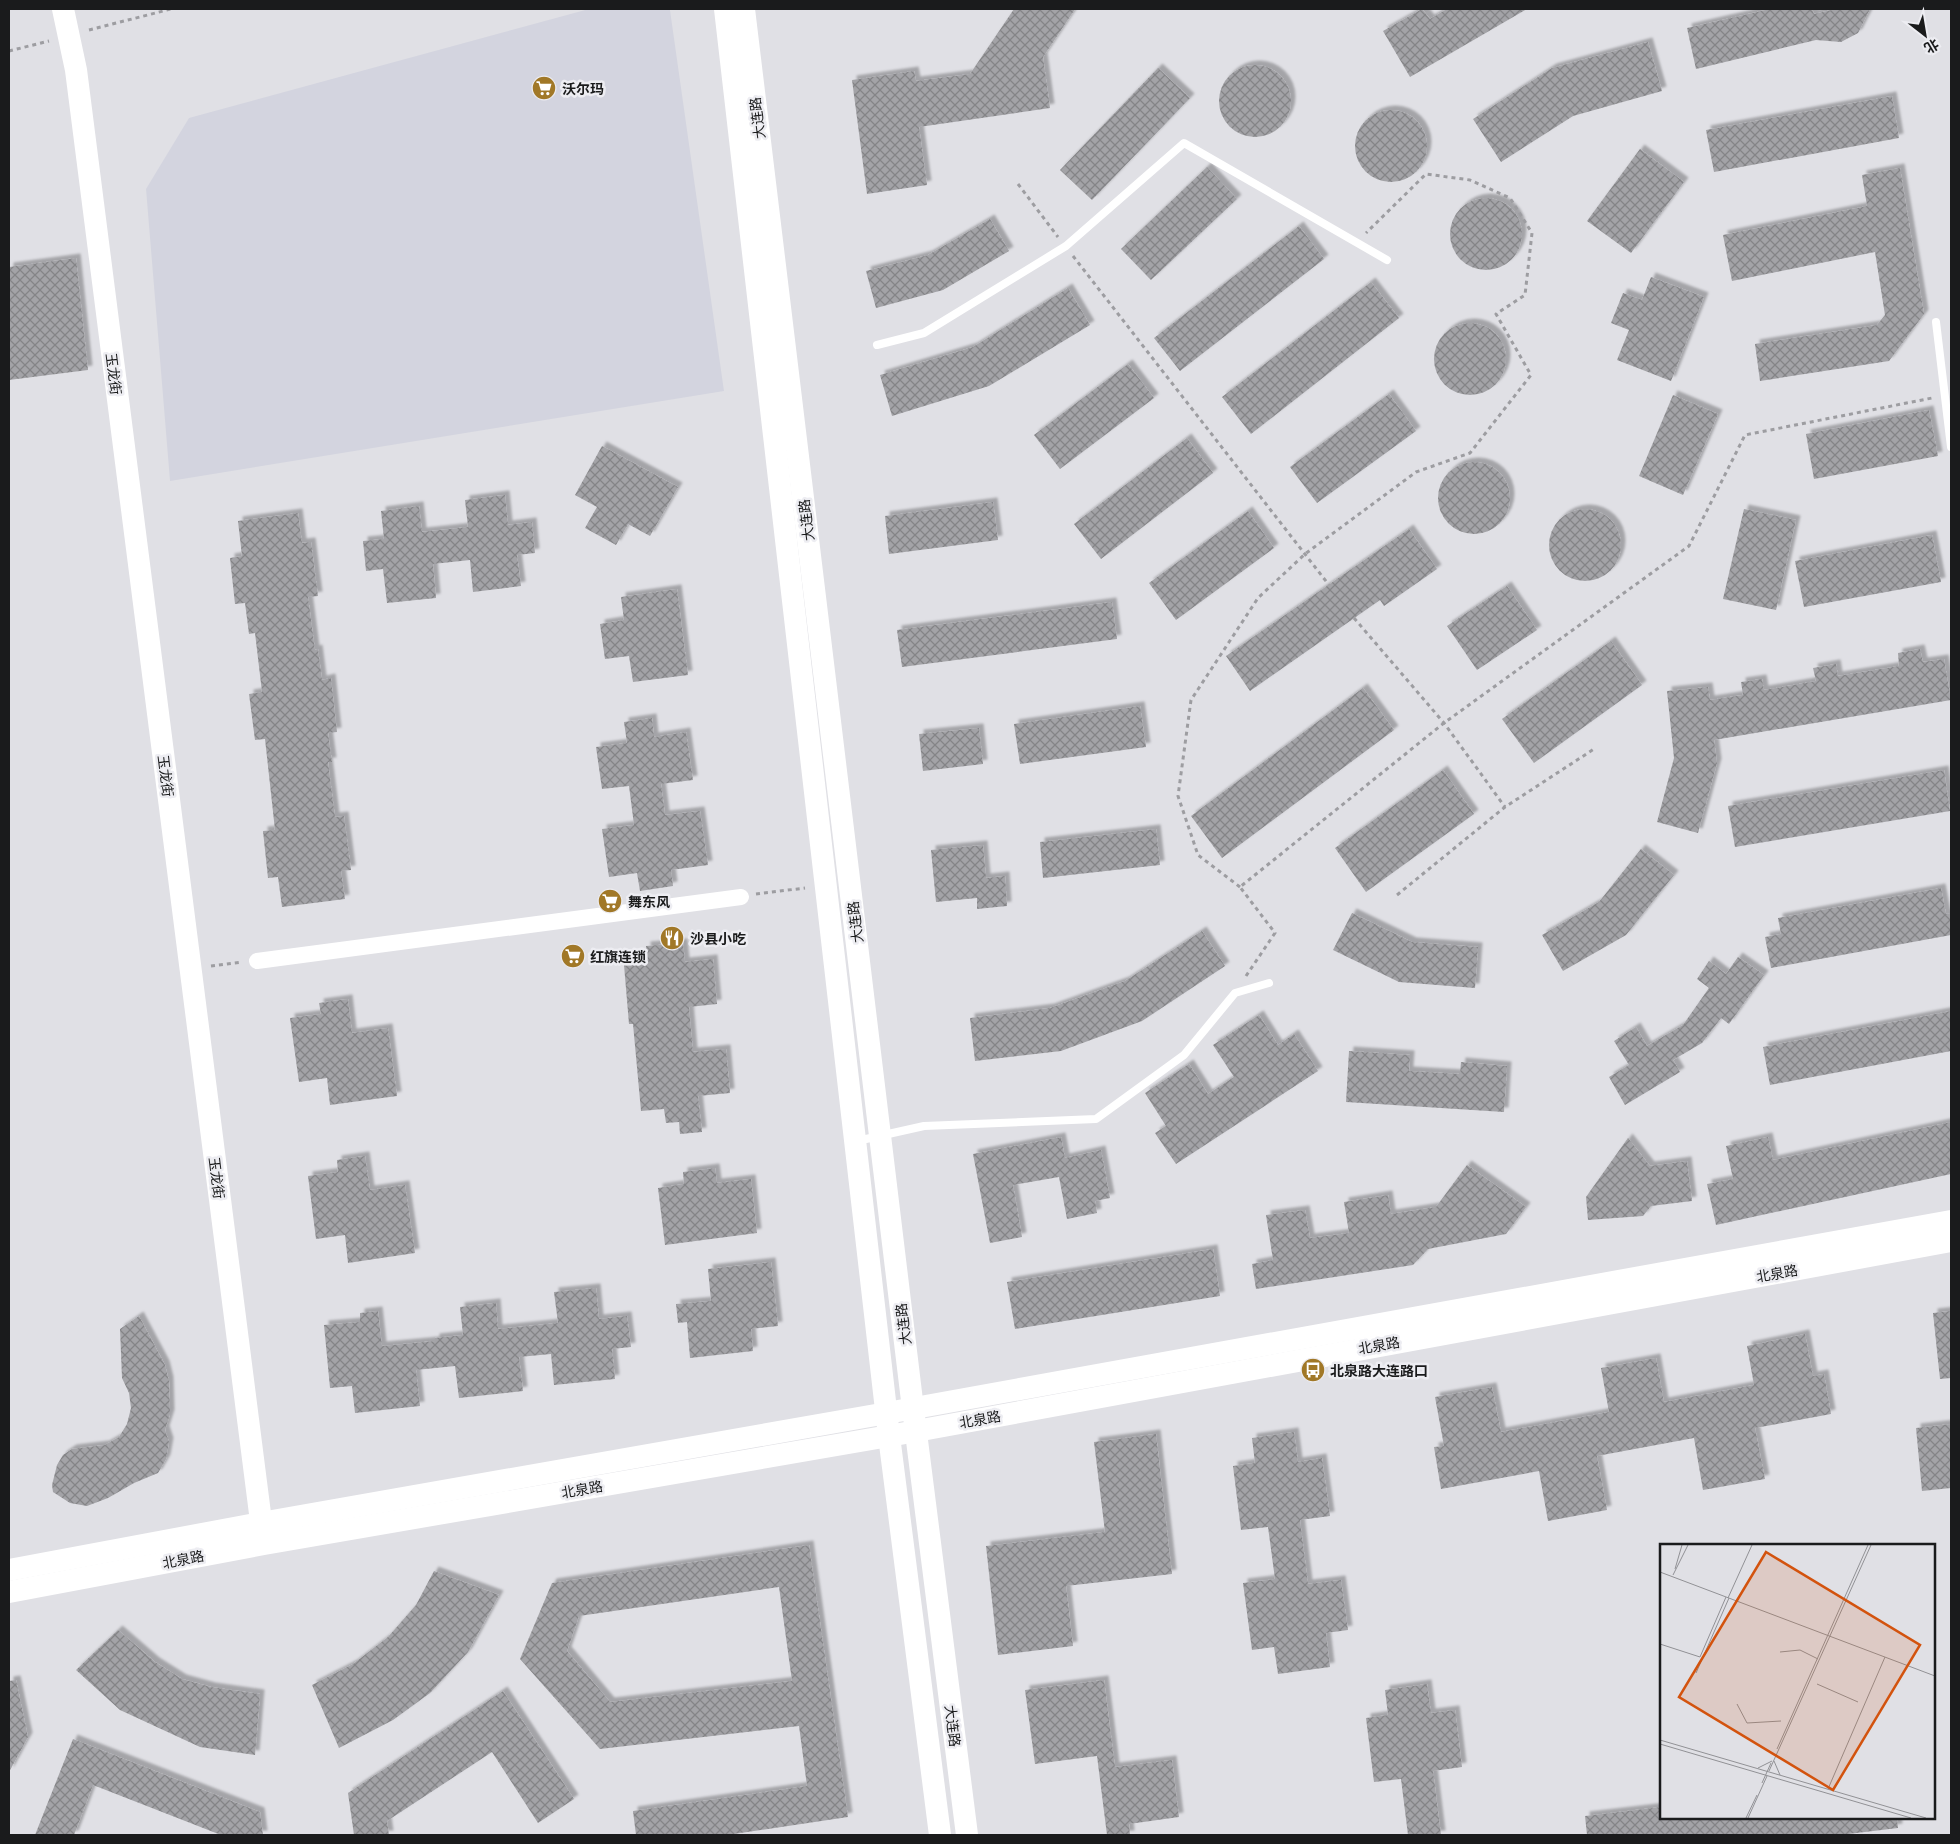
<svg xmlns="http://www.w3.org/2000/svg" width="1960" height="1844" viewBox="0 0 1960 1844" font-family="'Noto Sans','Noto Sans SC',sans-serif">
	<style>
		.built { fill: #d3d4df }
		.building { fill: url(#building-cross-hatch); fill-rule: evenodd; filter: url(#shadow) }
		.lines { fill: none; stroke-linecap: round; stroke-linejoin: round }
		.path { stroke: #9d9da1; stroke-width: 3; stroke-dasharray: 4 4; stroke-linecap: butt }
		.lane { stroke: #fff; stroke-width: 8 }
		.street { stroke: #fff; stroke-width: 16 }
		.secondary { stroke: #fff; stroke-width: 22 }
		.labels { text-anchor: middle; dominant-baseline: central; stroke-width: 5; stroke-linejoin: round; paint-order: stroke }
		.poi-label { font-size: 14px; font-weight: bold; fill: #1a1b1c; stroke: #ededf2; text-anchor: start }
		.street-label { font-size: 14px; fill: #1a1b1c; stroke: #ededf2 }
		.inset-road { fill: none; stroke: #919195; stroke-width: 1 }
		.view { fill: #d3530e; fill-opacity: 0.15; stroke: #d3530e; stroke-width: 2.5 }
		.inset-edge { fill: none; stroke: #1a1b1c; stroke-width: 2.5 }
	</style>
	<defs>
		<pattern id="building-cross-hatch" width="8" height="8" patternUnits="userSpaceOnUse" patternTransform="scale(1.25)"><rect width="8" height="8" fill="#a3a3a7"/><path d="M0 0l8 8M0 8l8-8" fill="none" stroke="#848487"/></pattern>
		<filter id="shadow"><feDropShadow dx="4.5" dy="-4.5" stdDeviation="1" flood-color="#0004"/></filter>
	</defs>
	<rect width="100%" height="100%" fill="#e0e0e5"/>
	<polygon class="built" points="589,9 665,9 670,10 724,391 170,481 146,189 189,118"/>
	<g class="building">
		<polygon points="1014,9 1075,9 1043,57 1050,108 919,127 927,185 867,194 852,80 914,71 916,81 970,74"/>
		<polygon points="1422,9 1430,19 1447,9 1527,9 1410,77 1383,31"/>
		<polygon points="1770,9 1812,9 1814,14 1836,9 1870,9 1858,33 1841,42 1816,40 1696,69 1687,28"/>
		<polygon points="1648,42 1662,91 1573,116 1501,162 1473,119 1552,68"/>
		<circle cx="1255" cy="101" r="36"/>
		<polygon points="1158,68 1190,98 1092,200 1060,170"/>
		<polygon points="1892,96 1899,138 1714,172 1706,130"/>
		<circle cx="1391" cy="146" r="36"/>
		<polygon points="1640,149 1684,182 1631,253 1587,221"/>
		<polygon points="1207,167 1237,199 1151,280 1121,249"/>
		<polygon points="1900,168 1924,314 1889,361 1760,381 1755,344 1877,325 1885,315 1875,252 1732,281 1723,235 1867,206 1862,175"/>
		<circle cx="1486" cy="234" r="36"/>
		<polygon points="990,219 1009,251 943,290 876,308 866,271 928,255"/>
		<polygon points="1299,226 1324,259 1180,371 1154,338"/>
		<polygon points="76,258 88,370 9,380 9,267"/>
		<polygon points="1651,277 1704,297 1671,381 1617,360 1629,330 1611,323 1623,293 1642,300"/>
		<polygon points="1371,282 1399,318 1251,434 1222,397"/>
		<polygon points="1068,288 1090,325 989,386 892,416 880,375 973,347"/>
		<circle cx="1470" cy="359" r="36"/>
		<polygon points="1128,364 1154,398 1060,469 1034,435"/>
		<polygon points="1389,394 1416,431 1317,503 1290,467"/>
		<polygon points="1673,395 1718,414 1683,495 1639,476"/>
		<polygon points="1929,410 1938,456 1814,479 1806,434"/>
		<polygon points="1187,438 1213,473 1101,559 1074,524"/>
		<polygon points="602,446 678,487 650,536 628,524 616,545 585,528 597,507 575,495"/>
		<circle cx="1474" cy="498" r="36"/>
		<polygon points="505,495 508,525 532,522 535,553 517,555 521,586 473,592 470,560 433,564 436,598 387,603 383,569 366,571 363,541 384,539 381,511 419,506 422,532 468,527 465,500"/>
		<polygon points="993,502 998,540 889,554 885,516"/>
		<circle cx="1585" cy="545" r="36"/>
		<polygon points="1744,509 1796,520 1776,610 1723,599"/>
		<polygon points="1248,511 1274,548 1176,620 1149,583"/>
		<polygon points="298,513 302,543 311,542 318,596 308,597 315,650 318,649 322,680 331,678 337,732 328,733 332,762 328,762 335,817 344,816 351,870 341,871 345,899 282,907 278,877 268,878 263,831 275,830 265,739 255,740 249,694 262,692 255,633 249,634 245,603 235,604 230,558 242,556 238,521"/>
		<polygon points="1409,529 1437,569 1384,606 1380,600 1250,691 1226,656"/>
		<polygon points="1932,535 1941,582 1804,607 1795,561"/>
		<polygon points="1507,586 1537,630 1477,670 1447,626"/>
		<polygon points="677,589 688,675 633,682 629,656 605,659 600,624 624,620 621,597"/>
		<polygon points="1112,602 1117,639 902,667 897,630"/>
		<polygon points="1611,641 1642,685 1534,763 1502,719"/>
		<polygon points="1920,649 1923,662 1944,659 1951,700 1714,740 1717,763 1698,833 1657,822 1674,758 1667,691 1708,687 1710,700 1743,695 1741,682 1762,679 1764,690 1816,681 1813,668 1836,664 1838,676 1899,666 1898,653"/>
		<polygon points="1363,688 1394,730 1222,858 1191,816"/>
		<polygon points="1140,706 1146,747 1020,764 1014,724"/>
		<polygon points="652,718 654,737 686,732 693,780 661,784 665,815 700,811 708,865 671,870 673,886 640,891 637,873 609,877 602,829 634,825 629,786 602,789 596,747 627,743 624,722"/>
		<polygon points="979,728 983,764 923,771 919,734"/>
		<polygon points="1443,770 1474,814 1366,892 1335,848"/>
		<polygon points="1944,770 1950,811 1735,847 1728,806"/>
		<polygon points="1156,829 1160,865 1043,878 1040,842"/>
		<polygon points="983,845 986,878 1005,876 1007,906 977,909 977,898 936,902 931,850"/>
		<polygon points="1641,849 1674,875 1626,935 1563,971 1542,935 1599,902"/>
		<polygon points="1941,888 1946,914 1951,913 1951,935 1771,968 1765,937 1781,934 1778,918"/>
		<polygon points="1352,913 1412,942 1478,947 1475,988 1399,982 1333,950"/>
		<polygon points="1202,931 1225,966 1142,1021 1061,1051 975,1061 970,1018 1050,1008 1125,981"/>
		<polygon points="683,943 685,962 713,959 717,1004 689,1007 693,1052 726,1049 730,1093 698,1096 702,1132 680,1134 679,1122 666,1123 664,1109 641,1111 633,1024 629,1024 624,965 648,963 646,946"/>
		<polygon points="1738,957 1764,975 1729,1024 1721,1018 1702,1043 1673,1060 1680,1072 1625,1105 1609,1077 1629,1065 1614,1041 1636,1027 1647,1046 1683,1025 1709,988 1697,979 1709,961 1726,974"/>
		<polygon points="348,999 352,1033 388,1028 397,1096 330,1105 327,1078 299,1082 290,1018 321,1014 319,1003"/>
		<polygon points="1951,1011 1951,1051 1770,1085 1763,1047"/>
		<polygon points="1259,1015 1278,1045 1294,1034 1318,1071 1176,1164 1155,1133 1166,1126 1145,1093 1189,1064 1208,1094 1234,1077 1213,1045"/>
		<polygon points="1349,1051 1410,1055 1409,1071 1460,1074 1461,1062 1507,1066 1504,1112 1346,1102"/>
		<polygon points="1951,1122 1951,1174 1716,1225 1707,1184 1733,1179 1726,1146 1768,1137 1773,1160"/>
		<polygon points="1061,1137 1065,1158 1101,1150 1110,1198 1095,1201 1097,1213 1067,1219 1059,1177 1013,1185 1022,1237 990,1243 973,1154"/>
		<polygon points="1628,1138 1650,1166 1687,1161 1692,1201 1651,1206 1643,1216 1588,1220 1586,1197"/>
		<polygon points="365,1156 370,1190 405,1185 415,1253 348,1263 345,1235 316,1239 308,1176 338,1172 337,1160"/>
		<polygon points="1467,1165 1526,1207 1506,1234 1428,1249 1413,1265 1256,1289 1252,1264 1273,1260 1266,1215 1305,1210 1310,1238 1349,1233 1344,1202 1388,1195 1391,1214 1436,1207"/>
		<polygon points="715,1168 717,1183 751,1179 757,1233 665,1245 658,1188 684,1184 683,1172"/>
		<polygon points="1213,1249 1220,1296 1015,1329 1007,1282"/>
		<polygon points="771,1262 778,1326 751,1329 753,1351 690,1358 687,1322 678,1323 676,1304 711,1301 708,1269"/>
		<polygon points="596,1288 599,1319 627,1316 631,1347 612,1349 615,1379 554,1385 551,1354 519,1357 523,1391 459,1398 455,1366 416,1370 420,1406 355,1413 352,1386 330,1388 324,1325 360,1322 360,1313 378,1311 382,1346 435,1341 435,1338 463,1335 460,1307 496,1303 498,1329 558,1323 554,1292"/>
		<polygon points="1951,1311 1951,1378 1940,1379 1933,1313"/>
		<polygon points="139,1316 165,1365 169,1381 170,1414 165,1430 169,1442 166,1459 158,1473 134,1483 108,1498 87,1506 70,1503 53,1492 52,1485 57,1465 63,1455 72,1449 105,1445 119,1437 127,1424 131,1408 129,1393 122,1378 120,1329"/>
		<polygon points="1805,1334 1813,1376 1824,1374 1831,1414 1755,1428 1765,1479 1703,1490 1694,1438 1597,1456 1607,1510 1548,1521 1539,1471 1441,1489 1434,1447 1444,1446 1435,1397 1492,1387 1501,1432 1609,1412 1601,1368 1656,1358 1664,1402 1754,1385 1747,1346"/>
		<polygon points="1951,1424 1951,1488 1922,1491 1916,1428"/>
		<polygon points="1294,1432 1298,1462 1322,1458 1330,1516 1300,1520 1308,1584 1341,1580 1348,1630 1326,1633 1330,1667 1278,1674 1274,1647 1252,1650 1243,1583 1275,1579 1268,1527 1241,1530 1233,1466 1255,1463 1252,1438"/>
		<polygon points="1156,1434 1172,1574 1066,1586 1073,1646 998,1655 986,1546 1105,1532 1094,1442"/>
		<path d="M809,1545L848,1817L727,1835H636L633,1811L807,1786L799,1726L600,1749L520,1659L552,1583ZM779,1587L792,1681L610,1702L567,1651L579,1616Z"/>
		<polygon points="434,1571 499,1595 468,1652 430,1693 393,1720 339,1748 312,1685 353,1664 388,1637 416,1605"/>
		<polygon points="118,1630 155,1662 182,1679 211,1687 260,1694 255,1755 200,1747 120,1710 76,1670"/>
		<polygon points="16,1680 28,1737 9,1772 9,1681"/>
		<polygon points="1104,1680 1115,1767 1172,1760 1179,1817 1129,1824 1130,1835 1107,1835 1097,1756 1035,1764 1025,1690"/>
		<polygon points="1427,1684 1431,1713 1455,1710 1462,1767 1433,1771 1441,1835 1408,1835 1401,1779 1374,1782 1366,1718 1388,1715 1385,1690"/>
		<polygon points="503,1691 574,1799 538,1823 492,1752 387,1821 389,1835 354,1835 348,1793"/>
		<polygon points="73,1739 260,1812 263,1835 221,1835 93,1785 74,1835 35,1835"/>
		<polygon points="1661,1807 1661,1818 1897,1818 1898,1828 1840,1835 1587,1835 1585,1816"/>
	</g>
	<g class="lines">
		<g class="path">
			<polyline points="89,30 171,9"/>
			<polyline points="9,51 49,41"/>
			<polyline points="1018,184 1058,237"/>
			<polyline points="1073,256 1329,585"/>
			<polyline points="1354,618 1444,723 1505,807"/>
			<polyline points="1240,887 1198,855 1178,796 1191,700 1258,598 1305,554 1416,472 1470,453 1531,375 1496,314 1525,295 1532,233 1510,198 1470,180 1426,174 1366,233"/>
			<polyline points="756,894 805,888"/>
			<polyline points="1397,895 1505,807 1594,749"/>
			<polyline points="211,966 242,962"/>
			<polyline points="1246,976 1275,933 1240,887 1444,723 1689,546 1745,435 1932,398"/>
		</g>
		<g class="lane">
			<polyline points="1936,322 1951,447"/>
			<polyline points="877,345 924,333 1066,246 1184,143 1387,260"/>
			<polyline points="857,1141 924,1126 1096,1119 1184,1055 1235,993 1269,983"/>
		</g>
		<polyline class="street" points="257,961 741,897"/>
		<g class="secondary">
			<polyline points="63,9 76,70 263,1537"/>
			<polyline points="725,9 889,1436 940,1835"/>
			<polyline points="744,9 913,1409 967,1835"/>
			<polyline points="9,1570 261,1523 887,1413 1951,1221"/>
			<polyline points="9,1592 264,1544 889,1436 1951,1241"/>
		</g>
	</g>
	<defs>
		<g id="supermarket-disc" transform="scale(1.25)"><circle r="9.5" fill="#a17827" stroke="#ededf2"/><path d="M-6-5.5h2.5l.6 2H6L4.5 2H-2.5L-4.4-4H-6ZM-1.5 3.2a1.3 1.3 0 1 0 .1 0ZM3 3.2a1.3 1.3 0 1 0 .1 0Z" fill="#fff"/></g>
		<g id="restaurant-disc" transform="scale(1.25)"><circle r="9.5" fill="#a17827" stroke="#ededf2"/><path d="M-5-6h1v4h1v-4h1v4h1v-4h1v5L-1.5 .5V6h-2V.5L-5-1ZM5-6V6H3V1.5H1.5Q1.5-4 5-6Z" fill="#fff"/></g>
		<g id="bus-disc" transform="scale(1.25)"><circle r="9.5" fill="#a17827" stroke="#ededf2"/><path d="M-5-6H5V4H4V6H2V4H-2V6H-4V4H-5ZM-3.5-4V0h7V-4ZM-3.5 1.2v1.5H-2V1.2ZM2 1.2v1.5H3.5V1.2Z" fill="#fff"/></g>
	</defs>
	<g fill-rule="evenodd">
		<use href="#supermarket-disc" x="544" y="88"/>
		<use href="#supermarket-disc" x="610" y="901"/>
		<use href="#restaurant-disc" x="672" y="938"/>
		<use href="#supermarket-disc" x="573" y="956"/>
		<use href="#bus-disc" x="1313" y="1370"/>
	</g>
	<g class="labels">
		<g class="poi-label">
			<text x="562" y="88">沃尔玛</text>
			<text x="628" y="901">舞东风</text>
			<text x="690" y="938">沙县小吃</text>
			<text x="590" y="956">红旗连锁</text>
			<text x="1330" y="1370">北泉路大连路口</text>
		</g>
		<g class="street-label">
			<text transform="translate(757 118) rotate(-97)">大连路</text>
			<text transform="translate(114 374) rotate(83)">玉龙街</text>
			<text transform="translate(806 520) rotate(-97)">大连路</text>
			<text transform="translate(166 776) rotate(83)">玉龙街</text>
			<text transform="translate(855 922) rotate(-97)">大连路</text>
			<text transform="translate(217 1178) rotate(83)">玉龙街</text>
			<text transform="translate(1777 1273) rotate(-10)">北泉路</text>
			<text transform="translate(903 1324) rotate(-97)">大连路</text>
			<text transform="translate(1379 1345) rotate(-10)">北泉路</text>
			<text transform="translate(980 1419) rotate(-10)">北泉路</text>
			<text transform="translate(582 1489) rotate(-10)">北泉路</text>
			<text transform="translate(183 1559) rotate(-11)">北泉路</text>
			<text transform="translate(953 1726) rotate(83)">大连路</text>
		</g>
	</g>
	<g transform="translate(1660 1544)">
		<rect width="275" height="275" fill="#e0e0e5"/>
		<path class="inset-road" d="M15,25L22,1M0,28L275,132M13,31L28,1M68,54L92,1M0,100L40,113L66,53M120,108L140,106L158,115M36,129L69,54M157,140L198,158M77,160L87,179L121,177M0,196L266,274M0,200L251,274M117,205L208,1M114,217L120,231M98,224L112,217M109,227L211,1M102,239L111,219M168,245L225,113M86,274L97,251M88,274L107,232"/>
		<path class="view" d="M106,8L260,101L173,246L19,153Z"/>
		<rect width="275" height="275" class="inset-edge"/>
	</g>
	<rect width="1960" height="1844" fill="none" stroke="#1a1b1c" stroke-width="20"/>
	<g transform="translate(1925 35) rotate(149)" stroke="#ededf2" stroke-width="4" paint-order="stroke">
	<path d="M0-4L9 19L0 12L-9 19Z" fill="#1a1b1c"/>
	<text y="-8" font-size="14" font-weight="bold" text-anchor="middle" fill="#1a1b1c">北</text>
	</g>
</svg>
